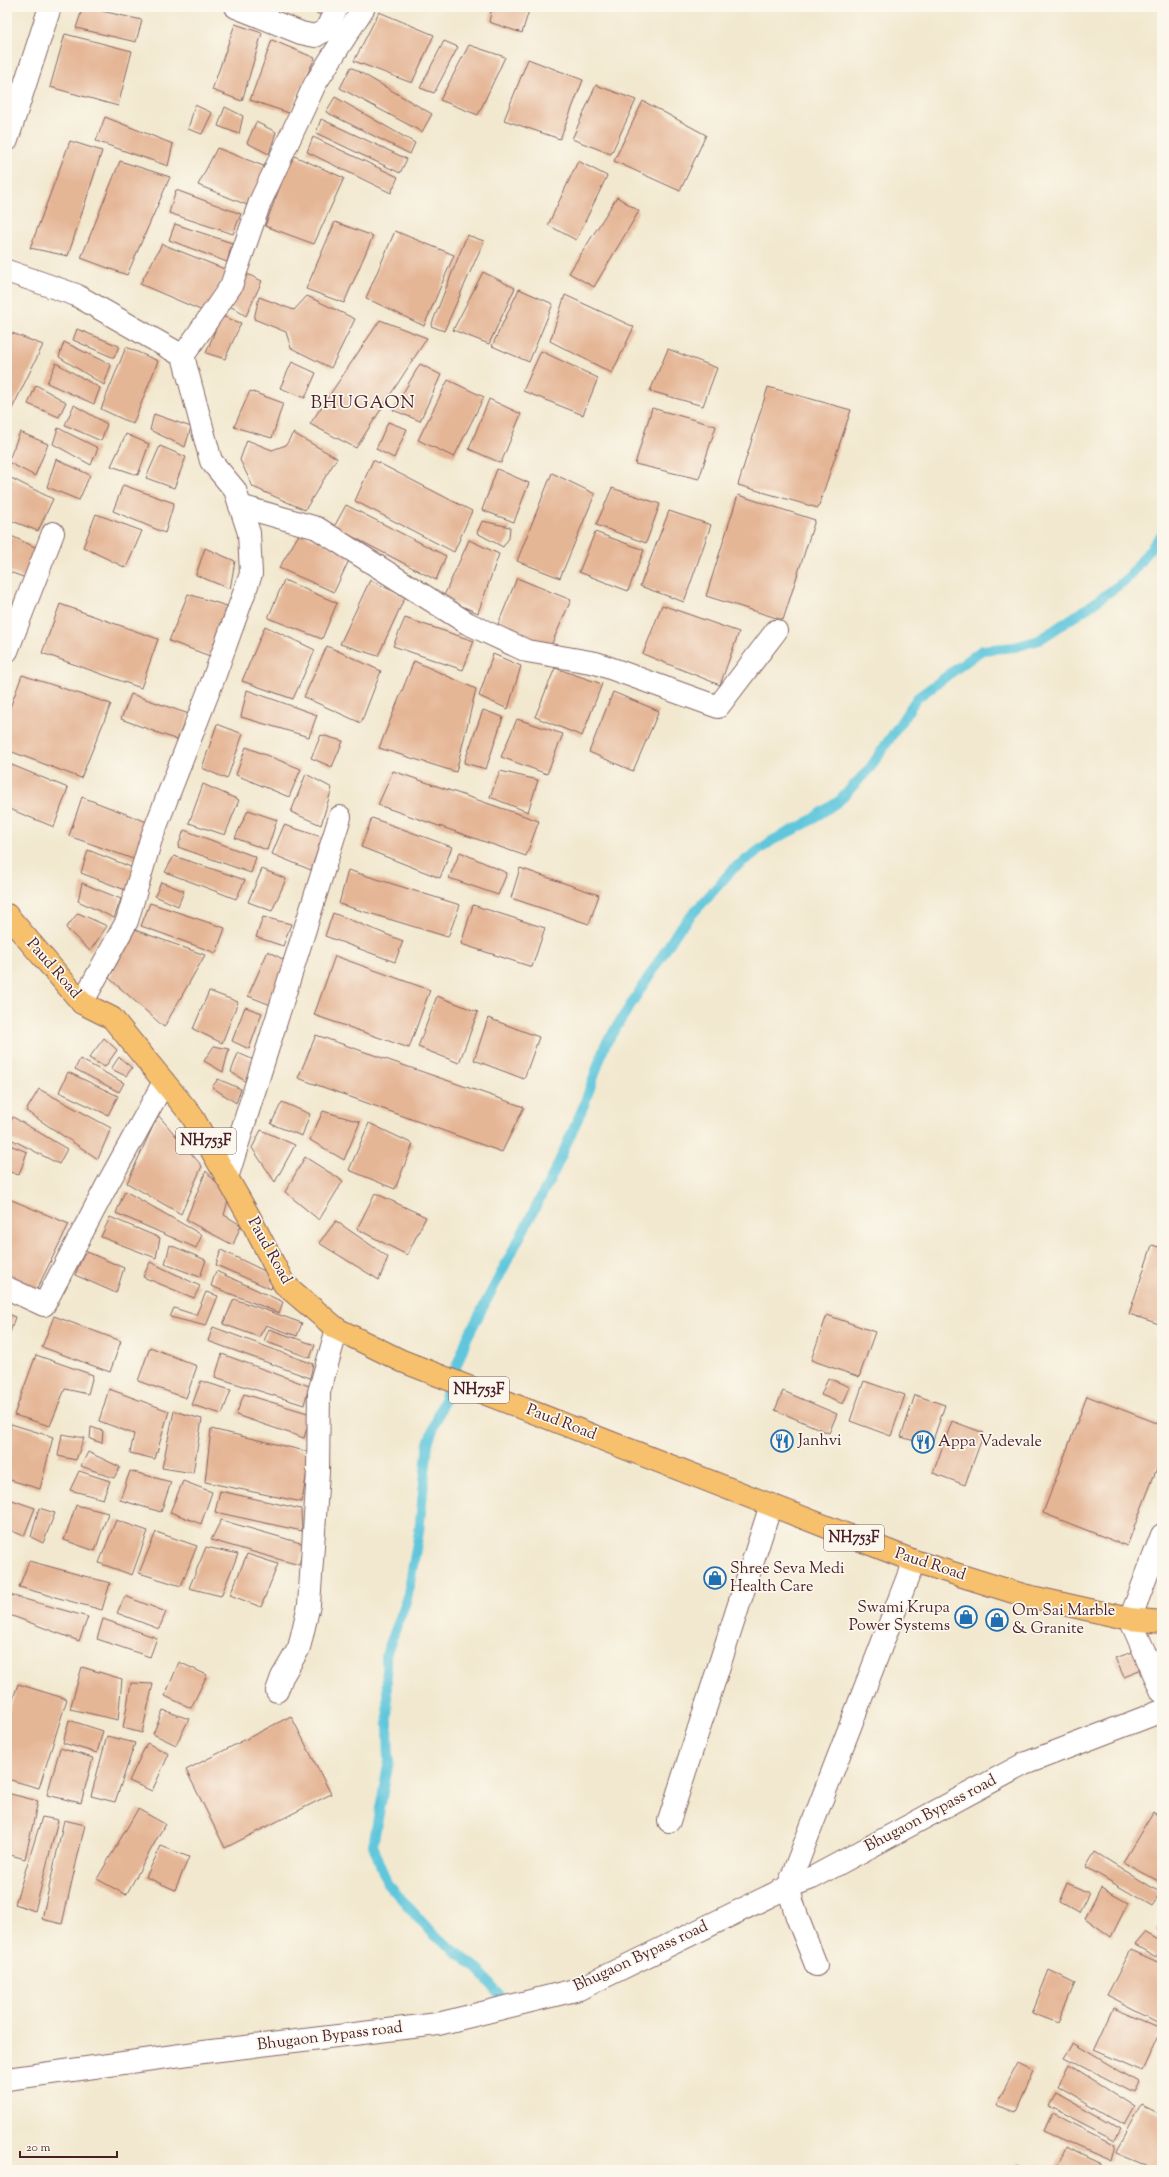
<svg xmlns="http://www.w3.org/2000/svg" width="1169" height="2177" viewBox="0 0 1169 2177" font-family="'Sorts Mill Goudy',serif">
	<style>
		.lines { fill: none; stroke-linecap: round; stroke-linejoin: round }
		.stream { stroke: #5fc6dc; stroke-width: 10 }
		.building { fill: #e5b696 }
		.minor-casing { stroke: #856564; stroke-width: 24 }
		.primary-casing { stroke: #856564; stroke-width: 24 }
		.minor { stroke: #fff; stroke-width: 22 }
		.primary { stroke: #f7c06c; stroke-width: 22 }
		.labels { text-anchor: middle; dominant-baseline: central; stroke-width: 3.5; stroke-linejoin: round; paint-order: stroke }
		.shield { fill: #fbf7ec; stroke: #7f6065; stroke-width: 1 }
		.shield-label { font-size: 15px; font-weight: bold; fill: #4a1f2b }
		.street-label { font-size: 16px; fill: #4a1f2b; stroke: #fbf7ec }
		.poi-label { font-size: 16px; fill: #4a1f2b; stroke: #fbf7ec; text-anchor: start }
		.quarter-label { font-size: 18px; letter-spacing: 1px; fill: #4a1f2b; stroke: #fbf7ec }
	</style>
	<rect width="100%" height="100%" fill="#fbf7ec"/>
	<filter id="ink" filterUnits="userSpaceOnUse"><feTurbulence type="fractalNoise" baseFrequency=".025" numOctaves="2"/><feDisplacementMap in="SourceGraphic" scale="8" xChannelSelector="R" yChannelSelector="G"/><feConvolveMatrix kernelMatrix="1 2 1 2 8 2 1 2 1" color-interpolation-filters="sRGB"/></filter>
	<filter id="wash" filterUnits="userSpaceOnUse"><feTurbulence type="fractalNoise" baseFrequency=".012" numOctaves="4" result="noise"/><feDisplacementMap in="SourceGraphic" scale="16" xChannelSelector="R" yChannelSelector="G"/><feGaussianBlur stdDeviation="0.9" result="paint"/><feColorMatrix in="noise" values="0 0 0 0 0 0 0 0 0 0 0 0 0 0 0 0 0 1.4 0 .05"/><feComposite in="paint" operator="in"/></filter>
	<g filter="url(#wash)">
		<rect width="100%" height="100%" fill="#f2e8cf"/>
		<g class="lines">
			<polyline class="stream" points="499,1994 477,1968 433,1934 387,1883 373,1845 389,1761 386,1655 407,1599 419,1532 428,1443 467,1338 556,1168 584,1105 605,1045 679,929 734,868 773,840 805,824 839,801 870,768 917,698 982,650 1015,647 1039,640 1089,607 1127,579 1162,534"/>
		</g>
		<g id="blocks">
			<g class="building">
				<polygon points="83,7 142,20 136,42 76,28"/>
				<polygon points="139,7 150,7 149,10"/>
				<polygon points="302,7 327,7 323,16"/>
				<polygon points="492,7 530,7 522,33 489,22"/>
				<polygon points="379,12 434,35 412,83 354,61"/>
				<polygon points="235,24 262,33 242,101 212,90"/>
				<polygon points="65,34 132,51 118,106 50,87"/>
				<polygon points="272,40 315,58 289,113 250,100"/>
				<polygon points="444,41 458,47 434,93 420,88"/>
				<polygon points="469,45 505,57 478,115 440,100"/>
				<polygon points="528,59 583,80 560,139 504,120"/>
				<polygon points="351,67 432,114 422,132 340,88"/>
				<polygon points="596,85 636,100 611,154 572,139"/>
				<polygon points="335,97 415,143 410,154 326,112"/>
				<polygon points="643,101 706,135 680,191 614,161"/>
				<polygon points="195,105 212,113 202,134 188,129"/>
				<polygon points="225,107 243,116 239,134 218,126"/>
				<polygon points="105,117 173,144 168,166 96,141"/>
				<polygon points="321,119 407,159 400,173 316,133"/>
				<polygon points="256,122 276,132 269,154 247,143"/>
				<polygon points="313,137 398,177 391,193 307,152"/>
				<polygon points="70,141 102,151 68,256 30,248"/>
				<polygon points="217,148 266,167 252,207 198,185"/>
				<polygon points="292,155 344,178 314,244 265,226"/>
				<polygon points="120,161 170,177 127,275 81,258"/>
				<polygon points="578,161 607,176 576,240 548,225"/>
				<polygon points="176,190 241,214 233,234 169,213"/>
				<polygon points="617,197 639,211 594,287 569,273"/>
				<polygon points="335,222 373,236 344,303 306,289"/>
				<polygon points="175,224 232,243 227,262 169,240"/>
				<polygon points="395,231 454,255 424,326 366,298"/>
				<polygon points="467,235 484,241 444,331 431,326"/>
				<polygon points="162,244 227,270 205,312 140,284"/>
				<polygon points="483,272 515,288 489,344 453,330"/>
				<polygon points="245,273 262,281 246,316 230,306"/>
				<polygon points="519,289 553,304 529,362 492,346"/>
				<polygon points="565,295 634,327 612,373 550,341"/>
				<polygon points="307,296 355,319 331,368 291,348 286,332 254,319 259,297 294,310"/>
				<polygon points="221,316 241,323 225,359 206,353"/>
				<polygon points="380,320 427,338 356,448 310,424"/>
				<polygon points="77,329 119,346 114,358 73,340"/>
				<polygon points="7,331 43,345 10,413 7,412"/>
				<polygon points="64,342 111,365 104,385 59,357"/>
				<polygon points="126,347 158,361 133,424 101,409"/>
				<polygon points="668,349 717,368 703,406 650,391"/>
				<polygon points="541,351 598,378 583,415 523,391"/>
				<polygon points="292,362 316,373 305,398 280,388"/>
				<polygon points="56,363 100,388 94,404 47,383"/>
				<polygon points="420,364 441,375 420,421 393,410"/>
				<polygon points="448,380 484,397 454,457 418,440"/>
				<polygon points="36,385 66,402 59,417 28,404"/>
				<polygon points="768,387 851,410 818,508 738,485"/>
				<polygon points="250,391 283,403 272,438 234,427"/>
				<polygon points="489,399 521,414 501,463 469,449"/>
				<polygon points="74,405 107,424 101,441 65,425"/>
				<polygon points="652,408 716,426 699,479 635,464"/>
				<polygon points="154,414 191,427 185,447 150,430"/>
				<polygon points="388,422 407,429 394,458 376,449"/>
				<polygon points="58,428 98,448 91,465 53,444"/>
				<polygon points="20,432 48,444 35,476 8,462"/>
				<polygon points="293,433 337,458 305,510 253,487 240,460 247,440 272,450 286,445"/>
				<polygon points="126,434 149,444 138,475 111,466"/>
				<polygon points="160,446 186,457 174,488 146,478"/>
				<polygon points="56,459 90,475 79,500 47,487"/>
				<polygon points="373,460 472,511 454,552 355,501"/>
				<polygon points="497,469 529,483 514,522 482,510"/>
				<polygon points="552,473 595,494 560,578 517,561"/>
				<polygon points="7,476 53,499 38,531 7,519"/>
				<polygon points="123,485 174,503 165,533 113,511"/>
				<polygon points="612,488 660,504 646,543 596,525"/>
				<polygon points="738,495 815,520 783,620 706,596"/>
				<polygon points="346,505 446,556 436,580 334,527"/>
				<polygon points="669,511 711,525 684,602 640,586"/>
				<polygon points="96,514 142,531 126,568 83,547"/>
				<polygon points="482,521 510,527 509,538 503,547 477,533"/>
				<polygon points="595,532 644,550 628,591 579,572"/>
				<polygon points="300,533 351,556 334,592 279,568"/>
				<polygon points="7,534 37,548 26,578 7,571"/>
				<polygon points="469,540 499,554 478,613 443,598"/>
				<polygon points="205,548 235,561 230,589 196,575"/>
				<polygon points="517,578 571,600 549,650 496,629"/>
				<polygon points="284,580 337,603 322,639 268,618"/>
				<polygon points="370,580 405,597 378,656 340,644"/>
				<polygon points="188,594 227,606 210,656 169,641"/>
				<polygon points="7,600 17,605 7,626"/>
				<polygon points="60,604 158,639 141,688 42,653"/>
				<polygon points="662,605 739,632 720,685 643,654"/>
				<polygon points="405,618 474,641 463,670 393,646"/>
				<polygon points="265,626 315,650 293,699 242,681"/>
				<polygon points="327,646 381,671 361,723 304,697"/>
				<polygon points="493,654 521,666 508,709 479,696"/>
				<polygon points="414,661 476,689 456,772 379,748"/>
				<polygon points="555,668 602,684 582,736 535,717"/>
				<polygon points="22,675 111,704 81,778 7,750 7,716"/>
				<polygon points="247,690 317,715 309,737 241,717"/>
				<polygon points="613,692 659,711 633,771 589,752"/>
				<polygon points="131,694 189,714 180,741 121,719"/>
				<polygon points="483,710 503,717 486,769 464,763"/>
				<polygon points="517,719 563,734 547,774 501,757"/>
				<polygon points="217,724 243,734 227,779 202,768"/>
				<polygon points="321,735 343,741 332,767 311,758"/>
				<polygon points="246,747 301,769 289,797 236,775"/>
				<polygon points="7,763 68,788 54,827 7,808"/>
				<polygon points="393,771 539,821 526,856 378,805"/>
				<polygon points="500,771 538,780 528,812 490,797"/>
				<polygon points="306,774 332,788 321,825 291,812"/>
				<polygon points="203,784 239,800 225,835 189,823"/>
				<polygon points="82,797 147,822 136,860 69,836"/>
				<polygon points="248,810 277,820 267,850 235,838"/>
				<polygon points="372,818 452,847 440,878 361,847"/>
				<polygon points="284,825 322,837 311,870 272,854"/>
				<polygon points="184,830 256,857 251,873 178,847"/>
				<polygon points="88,850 136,869 128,891 81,873"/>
				<polygon points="460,852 507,873 498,895 449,878"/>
				<polygon points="174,856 245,880 236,899 165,872"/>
				<polygon points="520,868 599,895 589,924 511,898"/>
				<polygon points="262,869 286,879 272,911 248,902"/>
				<polygon points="348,870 460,905 448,937 339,904"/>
				<polygon points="161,882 184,891 178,906 155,896"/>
				<polygon points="82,883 121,899 114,918 78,901"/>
				<polygon points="150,903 225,928 216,953 141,926"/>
				<polygon points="473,905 545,928 532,967 461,944"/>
				<polygon points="78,913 107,926 90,951 66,928"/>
				<polygon points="333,913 403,941 395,962 325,936"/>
				<polygon points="263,917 291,924 283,946 256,937"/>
				<polygon points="135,930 205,955 164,1027 109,978"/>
				<polygon points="268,951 286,961 271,1005 248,996"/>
				<polygon points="335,956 430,990 409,1048 314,1015"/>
				<polygon points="209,991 238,1002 222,1043 193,1029"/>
				<polygon points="437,996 478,1012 459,1063 418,1047"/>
				<polygon points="245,1007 262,1013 249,1049 232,1041"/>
				<polygon points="488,1018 539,1037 524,1079 474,1060"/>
				<polygon points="316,1035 524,1107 502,1152 298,1078"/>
				<polygon points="104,1038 117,1050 105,1067 89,1058"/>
				<polygon points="214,1046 229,1049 223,1072 204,1061"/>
				<polygon points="238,1053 254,1060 245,1081 231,1072"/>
				<polygon points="119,1057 132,1068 126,1076 111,1069"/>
				<polygon points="80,1059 124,1083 119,1092 75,1069"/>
				<polygon points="68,1072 118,1096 108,1115 59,1092"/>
				<polygon points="218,1079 241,1089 236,1103 212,1087"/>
				<polygon points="39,1089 111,1128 98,1159 26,1111"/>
				<polygon points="282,1102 310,1114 302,1136 271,1124"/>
				<polygon points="323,1111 360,1122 344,1160 310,1140"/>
				<polygon points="158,1115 202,1166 181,1214 127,1183"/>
				<polygon points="13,1117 67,1149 59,1164 7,1137 7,1130"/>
				<polygon points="369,1123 413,1144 395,1189 349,1170"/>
				<polygon points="261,1130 295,1145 275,1182 252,1148"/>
				<polygon points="7,1144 27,1152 19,1175 7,1171"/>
				<polygon points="305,1157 343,1181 319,1220 285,1192"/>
				<polygon points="206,1171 229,1197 224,1215 241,1225 233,1245 186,1220"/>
				<polygon points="125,1191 202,1235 196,1248 116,1213"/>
				<polygon points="375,1193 426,1217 407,1255 357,1229"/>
				<polygon points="7,1198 69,1224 37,1289 7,1276"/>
				<polygon points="110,1217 160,1238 156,1258 101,1237"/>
				<polygon points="336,1221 388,1257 379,1280 319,1243"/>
				<polygon points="170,1245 206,1260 200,1277 165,1264"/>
				<polygon points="1152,1245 1162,1248 1162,1325 1129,1314"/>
				<polygon points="221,1250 275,1276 271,1289 216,1265"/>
				<polygon points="85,1251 124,1268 116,1293 75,1275"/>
				<polygon points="150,1262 200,1286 194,1298 143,1277"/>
				<polygon points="216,1271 283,1302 279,1313 211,1286"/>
				<polygon points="206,1292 218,1296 206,1326 170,1317 174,1308 196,1315"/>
				<polygon points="234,1299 302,1323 297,1336 266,1325 259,1337 223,1324"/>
				<polygon points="7,1313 15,1317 9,1336 7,1335"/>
				<polygon points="827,1315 875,1332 859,1377 811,1360"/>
				<polygon points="54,1316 121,1341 110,1372 42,1347"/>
				<polygon points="213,1327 313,1364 310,1378 208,1341"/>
				<polygon points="269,1329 315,1345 310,1358 264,1341"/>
				<polygon points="150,1347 197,1366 186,1398 138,1381"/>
				<polygon points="222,1354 309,1386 304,1405 215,1377"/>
				<polygon points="36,1355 93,1375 88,1394 65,1389 50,1426 14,1415"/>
				<polygon points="828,1378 850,1387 843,1404 821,1395"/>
				<polygon points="201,1381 231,1390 222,1414 192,1405"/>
				<polygon points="864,1381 905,1395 891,1436 850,1421"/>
				<polygon points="109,1389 169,1411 155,1459 130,1453 134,1434 99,1421"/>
				<polygon points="783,1391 837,1414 829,1433 775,1410"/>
				<polygon points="244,1394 311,1414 304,1438 236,1415"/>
				<polygon points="915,1395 945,1405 931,1446 901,1437"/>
				<polygon points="1087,1396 1162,1425 1162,1455 1127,1546 1043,1513"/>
				<polygon points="174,1411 202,1419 193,1473 162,1468"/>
				<polygon points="952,1421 984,1433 965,1485 933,1473"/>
				<polygon points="11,1424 53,1437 40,1489 7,1479 7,1439"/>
				<polygon points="91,1427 103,1431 102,1443 90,1439"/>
				<polygon points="211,1429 310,1452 302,1502 205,1482"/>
				<polygon points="62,1434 84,1438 76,1460 58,1456"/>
				<polygon points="88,1452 120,1467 114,1478 81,1466"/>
				<polygon points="79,1471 110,1481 103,1499 70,1490"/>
				<polygon points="130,1471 171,1482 161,1512 120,1500"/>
				<polygon points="183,1481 212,1492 201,1524 170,1512"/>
				<polygon points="220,1491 301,1509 302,1531 215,1512"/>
				<polygon points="9,1499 35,1508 24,1536 7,1529"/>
				<polygon points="76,1505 108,1513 95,1551 64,1540"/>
				<polygon points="39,1508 55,1513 43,1543 31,1537"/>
				<polygon points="116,1520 148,1531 132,1575 99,1563"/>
				<polygon points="221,1520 304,1544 299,1565 211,1540"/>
				<polygon points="156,1532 197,1546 181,1586 139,1573"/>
				<polygon points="206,1547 238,1554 221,1596 189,1588"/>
				<polygon points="247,1554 278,1564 261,1607 230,1595"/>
				<polygon points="29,1561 110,1583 102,1610 19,1587"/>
				<polygon points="10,1595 88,1617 79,1641 7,1614 7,1602"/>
				<polygon points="125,1596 166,1612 159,1629 117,1613"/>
				<polygon points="103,1619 157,1638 150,1657 97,1639"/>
				<polygon points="1133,1652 1142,1670 1124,1677 1115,1658"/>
				<polygon points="179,1662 207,1675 191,1708 165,1696"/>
				<polygon points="82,1667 122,1679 118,1720 70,1709"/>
				<polygon points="131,1683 153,1684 142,1733 123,1728"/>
				<polygon points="18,1684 67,1699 39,1788 7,1779 7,1717"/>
				<polygon points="163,1710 189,1719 176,1745 153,1734"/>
				<polygon points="291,1716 331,1794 225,1848 186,1770"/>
				<polygon points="69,1720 103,1731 97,1753 63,1743"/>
				<polygon points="107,1736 135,1743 115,1802 91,1796"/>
				<polygon points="147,1743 169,1754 152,1791 129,1781"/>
				<polygon points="60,1748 93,1758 81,1803 47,1795"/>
				<polygon points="7,1793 38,1801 25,1859 7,1854"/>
				<polygon points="138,1809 165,1824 126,1895 97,1879"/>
				<polygon points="1153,1812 1162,1818 1162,1883 1123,1862"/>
				<polygon points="42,1817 58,1820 35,1911 15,1904"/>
				<polygon points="64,1820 85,1825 62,1924 42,1919"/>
				<polygon points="161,1846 189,1857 175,1890 146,1877"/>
				<polygon points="1095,1852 1161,1893 1152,1906 1086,1867"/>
				<polygon points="1067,1883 1089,1893 1079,1913 1059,1902"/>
				<polygon points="1101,1888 1128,1903 1111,1937 1085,1918"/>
				<polygon points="1162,1923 1162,1932 1157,1929"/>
				<polygon points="1146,1932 1162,1941 1162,1946 1156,1957 1135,1945"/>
				<polygon points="1131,1950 1162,1964 1162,2018 1160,2022 1107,1995"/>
				<polygon points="1049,1970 1075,1983 1058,2023 1032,2013"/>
				<polygon points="1114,2007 1162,2027 1142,2071 1094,2050"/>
				<polygon points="1073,2043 1138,2082 1133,2093 1064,2058"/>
				<polygon points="1018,2063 1034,2071 1016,2112 996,2105"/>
				<polygon points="1069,2065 1135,2107 1125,2125 1058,2086"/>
				<polygon points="1055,2092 1121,2129 1115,2140 1047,2105"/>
				<polygon points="1142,2105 1162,2115 1162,2170 1157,2170 1116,2153"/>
				<polygon points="1051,2113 1115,2145 1111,2161 1043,2131"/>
				<polygon points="1065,2147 1101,2164 1099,2170 1054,2170"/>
				<polygon points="1017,2166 1025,2170 1016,2170"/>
			</g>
		</g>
	</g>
	<g filter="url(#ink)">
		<use href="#blocks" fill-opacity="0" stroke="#856564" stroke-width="1"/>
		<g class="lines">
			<g class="minor-casing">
				<g id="minor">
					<polyline points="236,7 301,33 315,36 326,30 337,7"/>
					<polyline points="7,140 50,7"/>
					<polyline points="7,271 76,295 183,356 211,461 235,490 249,533 251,574 213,680 151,839 127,921 82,1003"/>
					<polyline points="183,356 231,286 260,202 315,84 364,7"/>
					<polyline points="240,506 317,528 467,623 527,651 596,663 718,707 776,631"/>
					<polyline points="7,651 53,533"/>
					<polyline points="227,1178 340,817"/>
					<polyline points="7,1288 44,1305 107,1185 164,1082"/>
					<polyline points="1162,1535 1130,1619 1162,1692"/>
					<polyline points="277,1691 282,1677 299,1648 309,1605 318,1472 319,1392 337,1329"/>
					<polyline points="669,1821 771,1505"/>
					<polyline points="816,1965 797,1917 788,1887 914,1561"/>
					<polyline points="7,2079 203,2052 438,2024 579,1989 788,1887 812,1878 1024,1764 1162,1711"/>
				</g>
			</g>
			<g class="primary-casing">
				<polyline id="primary" points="7,915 82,1003 112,1018 192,1116 250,1218 284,1284 337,1329 402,1361 914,1561 1023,1595 1130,1619 1162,1622"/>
			</g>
			<use href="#minor" class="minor"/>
			<use href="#primary" class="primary"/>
		</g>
	</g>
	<defs>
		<g id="restaurant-ring" transform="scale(1.15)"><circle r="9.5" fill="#fbf7ec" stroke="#1f6fb2" stroke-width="1.5"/><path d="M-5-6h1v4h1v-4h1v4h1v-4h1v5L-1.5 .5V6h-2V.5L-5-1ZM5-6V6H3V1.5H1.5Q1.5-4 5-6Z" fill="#1f6fb2"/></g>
		<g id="shop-ring" transform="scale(1.15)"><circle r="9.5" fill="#fbf7ec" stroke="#1f6fb2" stroke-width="1.5"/><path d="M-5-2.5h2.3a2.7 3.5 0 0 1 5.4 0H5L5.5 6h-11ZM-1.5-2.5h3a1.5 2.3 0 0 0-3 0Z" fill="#1f6fb2"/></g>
	</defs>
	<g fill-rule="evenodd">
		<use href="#restaurant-ring" x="782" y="1441"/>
		<use href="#restaurant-ring" x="923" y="1442"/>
		<use href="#shop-ring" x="715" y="1578"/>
		<use href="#shop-ring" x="966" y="1617"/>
		<use href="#shop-ring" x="997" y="1620"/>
	</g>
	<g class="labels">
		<g class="shield">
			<rect x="176" y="1128" width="60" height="26" rx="3"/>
			<rect x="449" y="1377" width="60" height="26" rx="3"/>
			<rect x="824" y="1525" width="60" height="26" rx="3"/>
		</g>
		<g class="shield-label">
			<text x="206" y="1141">NH753F</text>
			<text x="479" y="1390">NH753F</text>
			<text x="854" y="1538">NH753F</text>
		</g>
		<g class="street-label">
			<text transform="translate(53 969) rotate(49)">Paud Road</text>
			<text transform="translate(269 1251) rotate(61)">Paud Road</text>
			<text transform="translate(561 1423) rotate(21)">Paud Road</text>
			<text transform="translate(930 1565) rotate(18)">Paud Road</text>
			<text transform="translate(931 1814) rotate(-28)">Bhugaon Bypass road</text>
			<text transform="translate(641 1957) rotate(-25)">Bhugaon Bypass road</text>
			<text transform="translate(330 2037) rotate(-7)">Bhugaon Bypass road</text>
		</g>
		<g class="poi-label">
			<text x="798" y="1441">Janhvi</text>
			<text x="938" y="1442">Appa Vadevale</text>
			<text x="730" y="1569">Shree Seva Medi<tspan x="730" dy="18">Health Care</tspan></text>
			<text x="950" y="1608" text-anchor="end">Swami Krupa<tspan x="950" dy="18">Power Systems</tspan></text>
			<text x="1012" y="1611">Om Sai Marble<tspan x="1012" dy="18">&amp; Granite</tspan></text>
		</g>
		<g class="quarter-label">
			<text x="363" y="404">BHUGAON</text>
		</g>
	</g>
	<rect width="1169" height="2177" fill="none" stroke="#fbf7ec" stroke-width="24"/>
	<path d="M20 2151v6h97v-6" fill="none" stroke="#4a1f2b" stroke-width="2"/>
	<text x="26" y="2151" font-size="12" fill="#4a1f2b" stroke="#fbf7ec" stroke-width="3" paint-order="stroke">20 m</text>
</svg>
